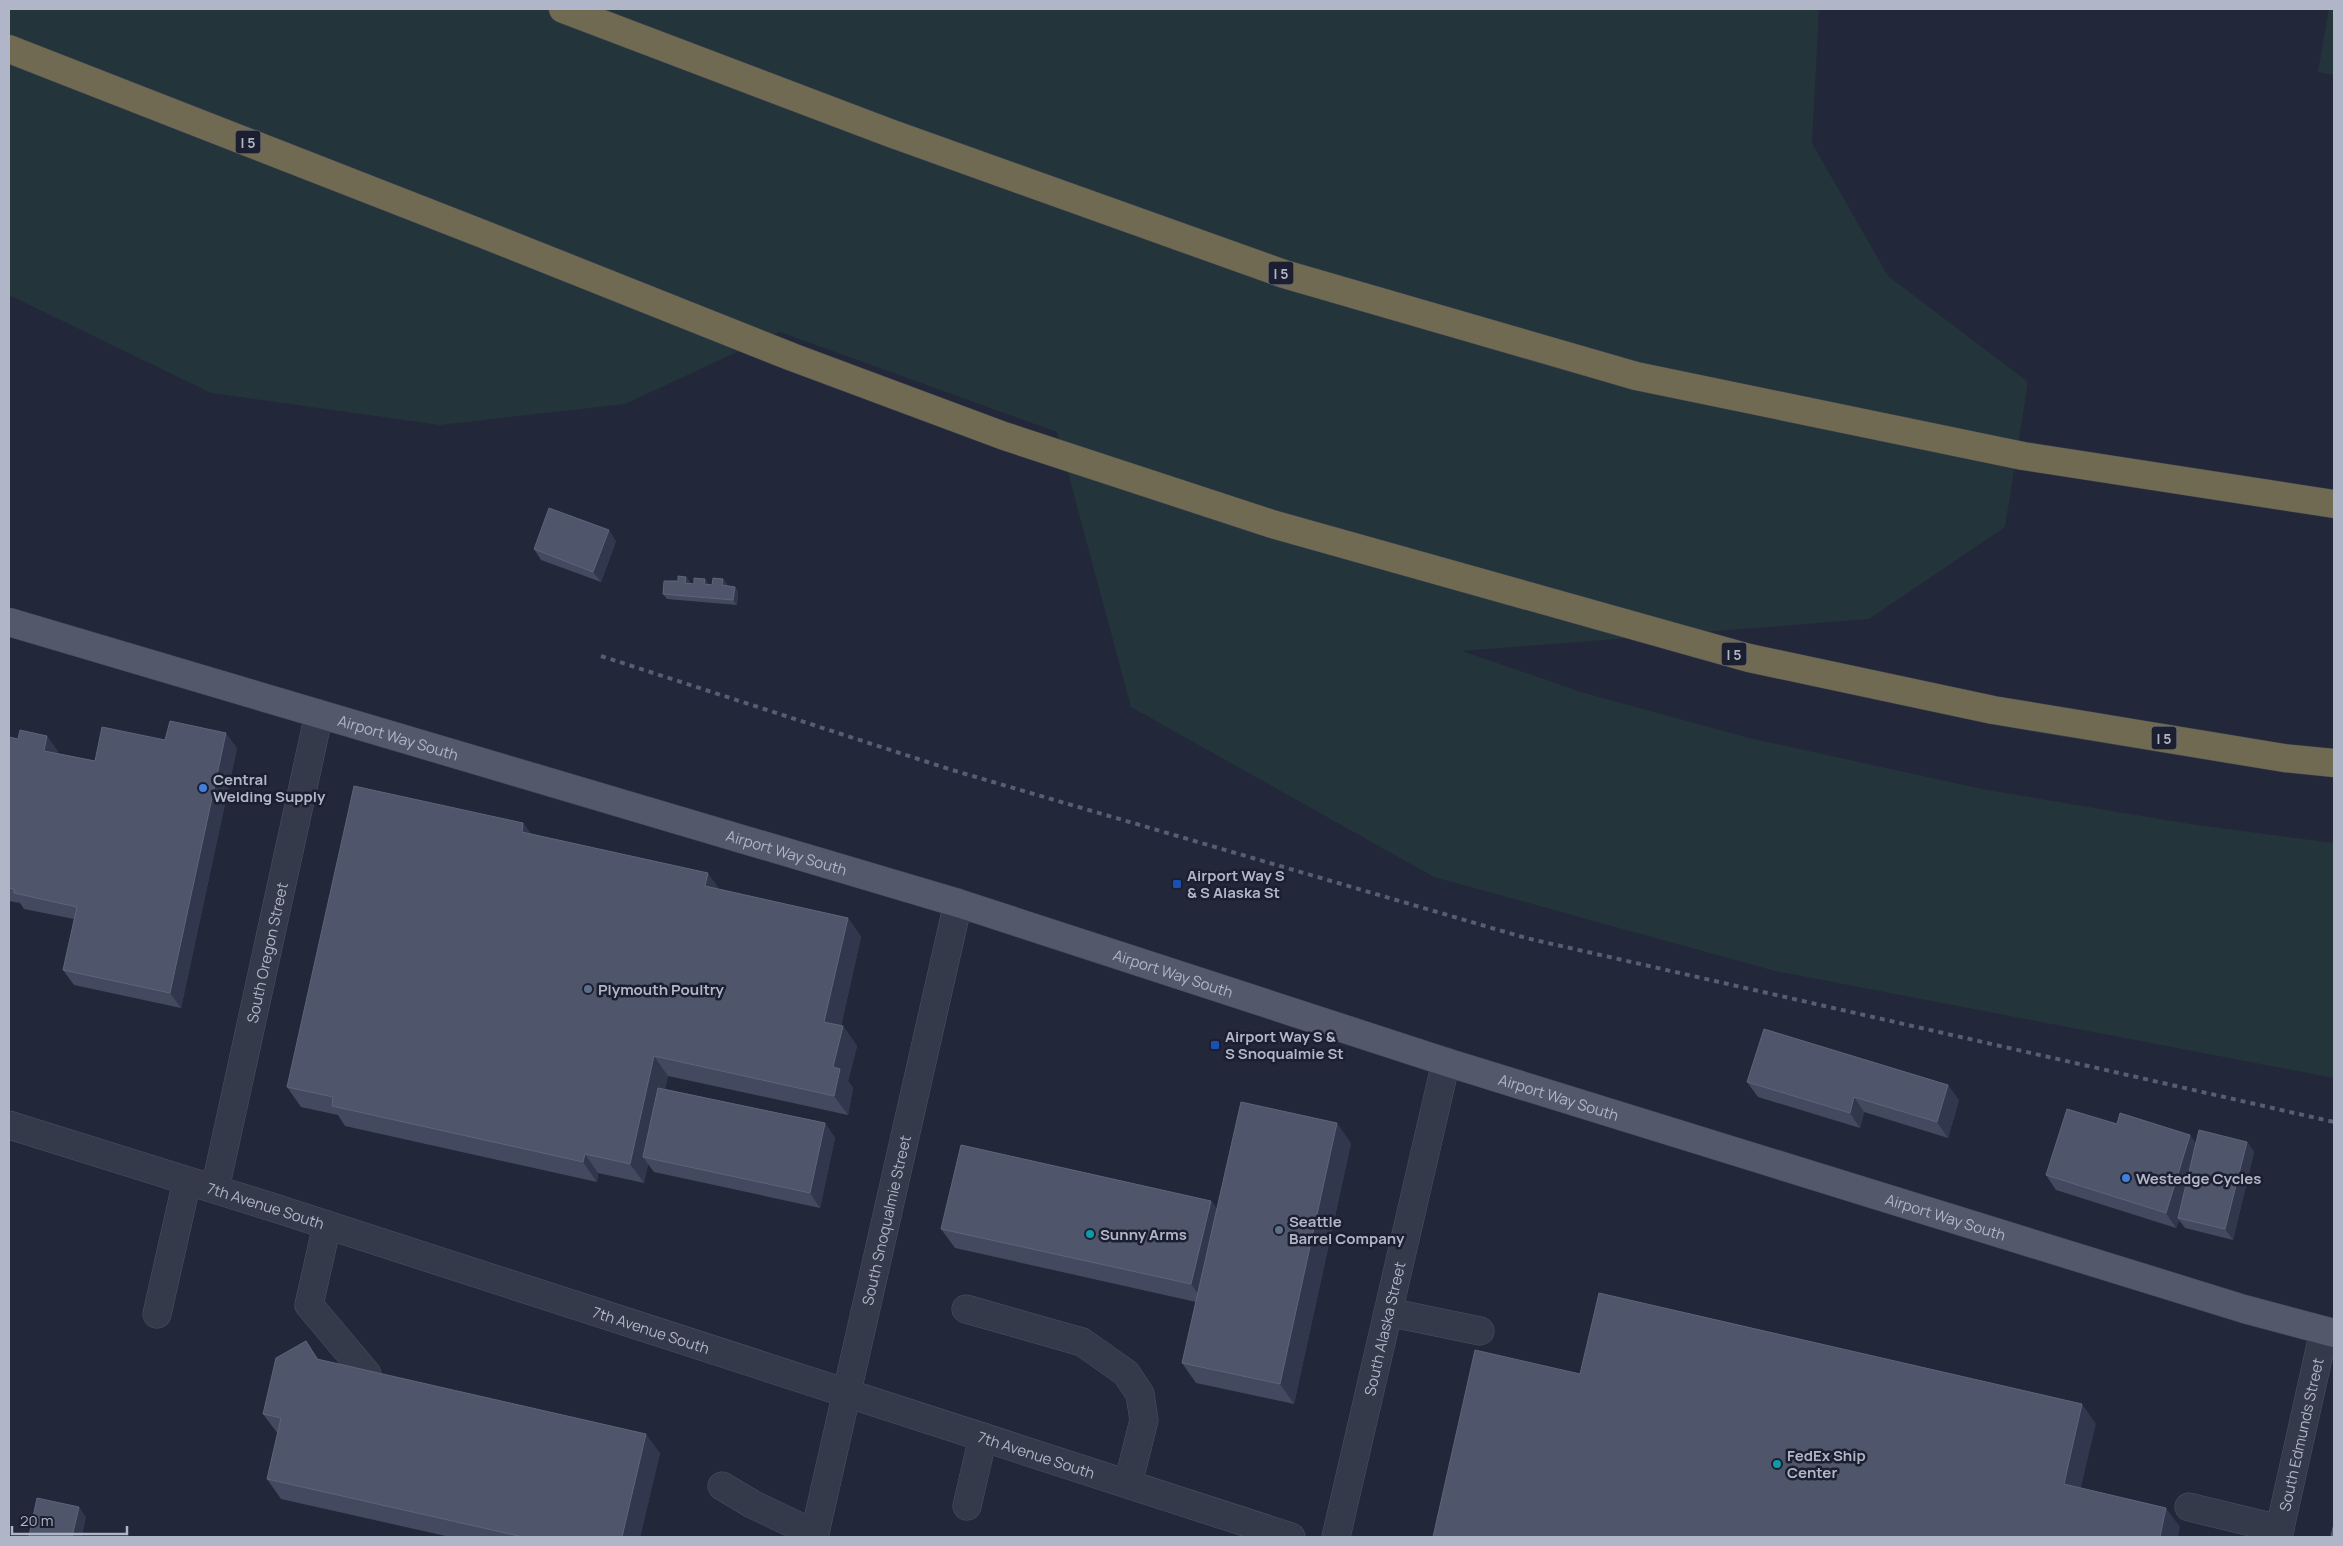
<svg xmlns="http://www.w3.org/2000/svg" width="2343" height="1546" viewBox="0 0 2343 1546" font-family="Manrope,sans-serif">
	<style>
		.green { fill: #24343b }
		.lines { fill: none; stroke-linecap: round; stroke-linejoin: round }
		.minor-casing { stroke: #4d5262; stroke-width: 29 }
		.major-casing { stroke: #3f4354; stroke-width: 29 }
		.highway-casing { stroke: #3d4252; stroke-width: 29 }
		.minor { stroke: #353a4b; stroke-width: 28 }
		.major { stroke: #53596b; stroke-width: 28 }
		.highway { stroke: #716a52; stroke-width: 28 }
		.rail { stroke: #575d72; stroke-width: 4; stroke-dasharray: 5 5; stroke-linecap: butt }
		.wall { fill: #434a60 }
		.shaded-wall { fill: #31374c }
		.building { fill: #4f566b; stroke: #5e6479 }
		.shop-dot { fill: #3f7fe0; stroke: #1b1f2f; stroke-width: 2 }
		.transit-dot { fill: #1a4fb4; stroke: #1b1f2f; stroke-width: 2 }
		.service-dot { fill: #5c6f8a; stroke: #1b1f2f; stroke-width: 2 }
		.culture-dot { fill: #0f9aa8; stroke: #1b1f2f; stroke-width: 2 }
		.labels { text-anchor: middle; dominant-baseline: central; stroke-width: 5; stroke-linejoin: round; paint-order: stroke }
		.shield { fill: #1b1f2f; stroke: #838899; stroke-width: 1 }
		.shield-label { font-size: 14px; font-weight: bold; fill: #b0b5c7 }
		.street-label { font-size: 15px; fill: #b0b5c7; stroke: #1b1f2f }
		.poi-label { font-size: 15px; font-weight: bold; fill: #b0b5c7; stroke: #1b1f2f; text-anchor: start }
	</style>
	<rect width="100%" height="100%" fill="#22273a"/>
	<g class="green">
		<polygon points="9,9 1819,9 1812,143 1888,276 2028,382 2005,527 1869,619 1462,651 1581,692 1749,738 1987,790 2190,824 2334,843 2334,1078 1775,971 1434,877 1131,707 1057,432 780,332 625,404 440,425 211,393 9,295"/>
		<polygon points="2329,9 2334,9 2334,75 2318,72"/>
	</g>
	<g class="lines">
		<g class="minor-casing">
			<g id="minor">
				<path id="s1" d="M9,1125L278,1209L1291,1537"/>
				<path id="s2" d="M215,1189L319,714"/>
				<polyline points="327,1225 309,1305 367,1374"/>
				<polyline points="966,1309 1082,1342 1126,1373 1140,1394 1144,1420 1128,1484"/>
				<polyline points="1388,1312 1480,1331"/>
				<polyline points="157,1314 187,1181"/>
				<polyline points="722,1486 752,1504 815,1534"/>
				<polyline points="967,1506 983,1437"/>
				<polyline points="2189,1507 2280,1529"/>
				<path id="s3" d="M814,1537L958,903"/>
				<path id="s4" d="M1336,1537L1446,1062"/>
				<path id="s5" d="M2278,1537L2324,1331"/>
			</g>
		</g>
		<g class="major-casing">
			<g id="major">
				<path id="s6" d="M9,622L958,903L1446,1062L2244,1309L2334,1333"/>
			</g>
		</g>
		<g class="highway-casing">
			<g id="highway">
				<polyline points="563,9 890,133 1284,274 1636,376 2023,456 2334,504"/>
				<polyline points="9,49 488,236 792,357 1004,436 1272,524 1749,658 1993,710 2284,758 2334,763"/>
			</g>
		</g>
		<use href="#minor" class="minor"/>
		<use href="#major" class="major"/>
		<use href="#highway" class="highway"/>
		<polyline class="rail" points="601,656 952,770 1526,938 2334,1122"/>
	</g>
	<g class="wall">
		<polygon points="616,541 601,582 541,560 534,549"/>
		<polygon points="686,577 690,582 690,583 694,584 705,579 708,584 712,585 723,579 727,584 726,586 735,587 738,592 737,605 667,599 663,594"/>
		<polygon points="9,737 58,751 57,753 95,761 165,740 237,748 181,1008 74,985 63,970 74,919 24,909 20,903 9,901"/>
		<polygon points="523,823 531,834 719,889 848,918 861,937 841,1026 843,1026 857,1046 848,1081 853,1088 848,1115 668,1076 665,1089 825,1123 835,1138 820,1208 654,1172 648,1164 644,1183 598,1173 597,1182 345,1126 338,1115 301,1107 287,1087"/>
		<polygon points="1747,1082 1959,1100 1948,1138 1864,1112 1860,1128 1758,1097"/>
		<polygon points="2117,1124 2196,1143 2247,1142 2254,1152 2233,1240 2185,1228 2179,1220 2176,1228 2056,1190 2046,1175"/>
		<polygon points="1351,1143 1294,1404 1196,1383 1182,1363 1196,1302 955,1248 941,1229 1211,1201 1217,1209"/>
		<polygon points="306,1341 319,1360 660,1453 640,1537 450,1537 281,1499 267,1479 278,1434 263,1414"/>
	</g>
	<g class="shaded-wall">
		<polygon points="609,530 616,541 601,582 593,572"/>
		<polygon points="686,577 690,582 689,588 685,583"/>
		<polygon points="705,579 708,584 708,589 704,584"/>
		<polygon points="723,579 727,584 726,591 722,585"/>
		<polygon points="735,587 738,592 737,605 733,600"/>
		<polygon points="226,733 237,748 181,1008 170,993"/>
		<polygon points="47,736 58,751 54,766 44,751"/>
		<polygon points="523,823 537,842 522,832"/>
		<polygon points="708,873 722,893 705,886"/>
		<polygon points="848,918 861,937 838,1041 824,1022"/>
		<polygon points="843,1026 857,1046 848,1081 853,1088 848,1115 834,1096 833,1067"/>
		<polygon points="654,1056 668,1076 650,1158 643,1157 648,1164 644,1183 630,1164"/>
		<polygon points="1948,1085 1959,1100 1948,1138 1937,1122"/>
		<polygon points="1854,1097 1864,1112 1860,1128 1850,1113"/>
		<polygon points="825,1123 835,1138 820,1208 810,1193"/>
		<polygon points="1337,1123 1351,1143 1294,1404 1280,1384"/>
		<polygon points="2190,1135 2201,1150 2178,1218 2179,1220 2176,1228 2166,1213"/>
		<polygon points="2247,1142 2254,1152 2233,1240 2225,1229"/>
		<polygon points="585,1154 598,1173 597,1182 583,1162"/>
		<polygon points="1211,1201 1225,1220 1205,1304 1191,1284"/>
		<polygon points="2082,1404 2096,1424 2077,1504 2064,1484"/>
		<polygon points="646,1434 660,1453 640,1537 622,1537"/>
		<polygon points="79,1507 86,1517 82,1537 72,1537"/>
		<polygon points="2166,1508 2180,1527 2178,1537 2160,1537"/>
	</g>
	<g class="building">
		<polygon points="549,508 609,530 593,572 534,549"/>
		<polygon points="678,576 686,577 685,583 694,584 694,578 705,579 704,584 712,585 713,578 723,579 722,585 735,587 733,600 663,594 664,581 678,581"/>
		<polygon points="170,721 226,733 170,993 63,970 77,907 14,893 14,889 9,888 9,737 18,739 20,730 47,736 44,751 95,761 102,727 165,740"/>
		<polygon points="354,786 523,823 522,832 708,873 705,886 848,918 824,1022 843,1026 833,1067 840,1069 834,1096 654,1056 630,1164 585,1154 583,1162 332,1106 333,1097 287,1087"/>
		<polygon points="1764,1029 1948,1085 1937,1122 1854,1097 1850,1113 1747,1082"/>
		<polygon points="658,1088 825,1123 810,1193 643,1157"/>
		<polygon points="1241,1102 1337,1123 1280,1384 1182,1363"/>
		<polygon points="2067,1109 2117,1124 2120,1113 2190,1135 2166,1213 2046,1175"/>
		<polygon points="2199,1130 2247,1142 2225,1229 2178,1218"/>
		<polygon points="961,1145 1211,1201 1191,1284 941,1229"/>
		<polygon points="1599,1293 2082,1404 2064,1484 2166,1508 2160,1537 1433,1537 1475,1350 1580,1374"/>
		<polygon points="306,1341 317,1359 646,1434 622,1537 523,1537 267,1479 281,1418 263,1414 276,1358"/>
		<polygon points="37,1498 79,1507 72,1537 35,1537 29,1536"/>
		<polygon points="2334,1523 2334,1537 2331,1537"/>
	</g>
	<g class="shop-dot">
		<circle cx="203" cy="788" r="5"/>
		<circle cx="2126" cy="1178" r="5"/>
	</g>
	<g class="transit-dot">
		<rect x="1172" y="879" width="10" height="10" rx="2.5"/>
		<rect x="1210" y="1040" width="10" height="10" rx="2.5"/>
	</g>
	<g class="service-dot">
		<circle cx="588" cy="989" r="5"/>
		<circle cx="1279" cy="1230" r="5"/>
	</g>
	<g class="culture-dot">
		<circle cx="1090" cy="1234" r="5"/>
		<circle cx="1777" cy="1464" r="5"/>
	</g>
	<g class="labels">
		<g class="shield">
			<rect x="235.5" y="130.5" width="25" height="23" rx="4"/>
			<rect x="1268.5" y="261.5" width="25" height="23" rx="4"/>
			<rect x="1721.5" y="642.5" width="25" height="23" rx="4"/>
			<rect x="2151.5" y="726.5" width="25" height="23" rx="4"/>
		</g>
		<g class="shield-label">
			<text x="248" y="142">I 5</text>
			<text x="1281" y="273">I 5</text>
			<text x="1734" y="654">I 5</text>
			<text x="2164" y="738">I 5</text>
		</g>
		<g class="street-label">
			<text stroke="none"><textPath href="#s6" startOffset="406">Airport Way South</textPath></text>
			<text stroke="none"><textPath href="#s6" startOffset="811">Airport Way South</textPath></text>
			<text stroke="none"><textPath href="#s2" startOffset="242">South Oregon Street</textPath></text>
			<text stroke="none"><textPath href="#s6" startOffset="1216">Airport Way South</textPath></text>
			<text stroke="none"><textPath href="#s6" startOffset="1621">Airport Way South</textPath></text>
			<text stroke="none"><textPath href="#s1" startOffset="269">7th Avenue South</textPath></text>
			<text stroke="none"><textPath href="#s6" startOffset="2026">Airport Way South</textPath></text>
			<text stroke="none"><textPath href="#s3" startOffset="325">South Snoqualmie Street</textPath></text>
			<text stroke="none"><textPath href="#s1" startOffset="674">7th Avenue South</textPath></text>
			<text stroke="none"><textPath href="#s4" startOffset="214">South Alaska Street</textPath></text>
			<text stroke="none"><textPath href="#s5" startOffset="105">South Edmunds Street</textPath></text>
			<text stroke="none"><textPath href="#s1" startOffset="1079">7th Avenue South</textPath></text>
		</g>
		<g class="poi-label">
			<text x="213" y="779">Central<tspan x="213" dy="17">Welding Supply</tspan></text>
			<text x="1187" y="875">Airport Way S<tspan x="1187" dy="17">&amp; S Alaska St</tspan></text>
			<text x="598" y="989">Plymouth Poultry</text>
			<text x="1225" y="1036">Airport Way S &amp;<tspan x="1225" dy="17">S Snoqualmie St</tspan></text>
			<text x="2136" y="1178">Westedge Cycles</text>
			<text x="1289" y="1221">Seattle<tspan x="1289" dy="17">Barrel Company</tspan></text>
			<text x="1100" y="1234">Sunny Arms</text>
			<text x="1787" y="1455">FedEx Ship<tspan x="1787" dy="17">Center</tspan></text>
		</g>
	</g>
	<rect width="2343" height="1546" fill="none" stroke="#b0b5c7" stroke-width="20"/>
	<path d="M12 1526v8h115v-8" fill="none" stroke="#b0b5c7" stroke-width="2.5"/>
	<text x="20" y="1526" font-size="15" fill="#b0b5c7" stroke="#1b1f2f" stroke-width="4" paint-order="stroke">20 m</text>
</svg>
